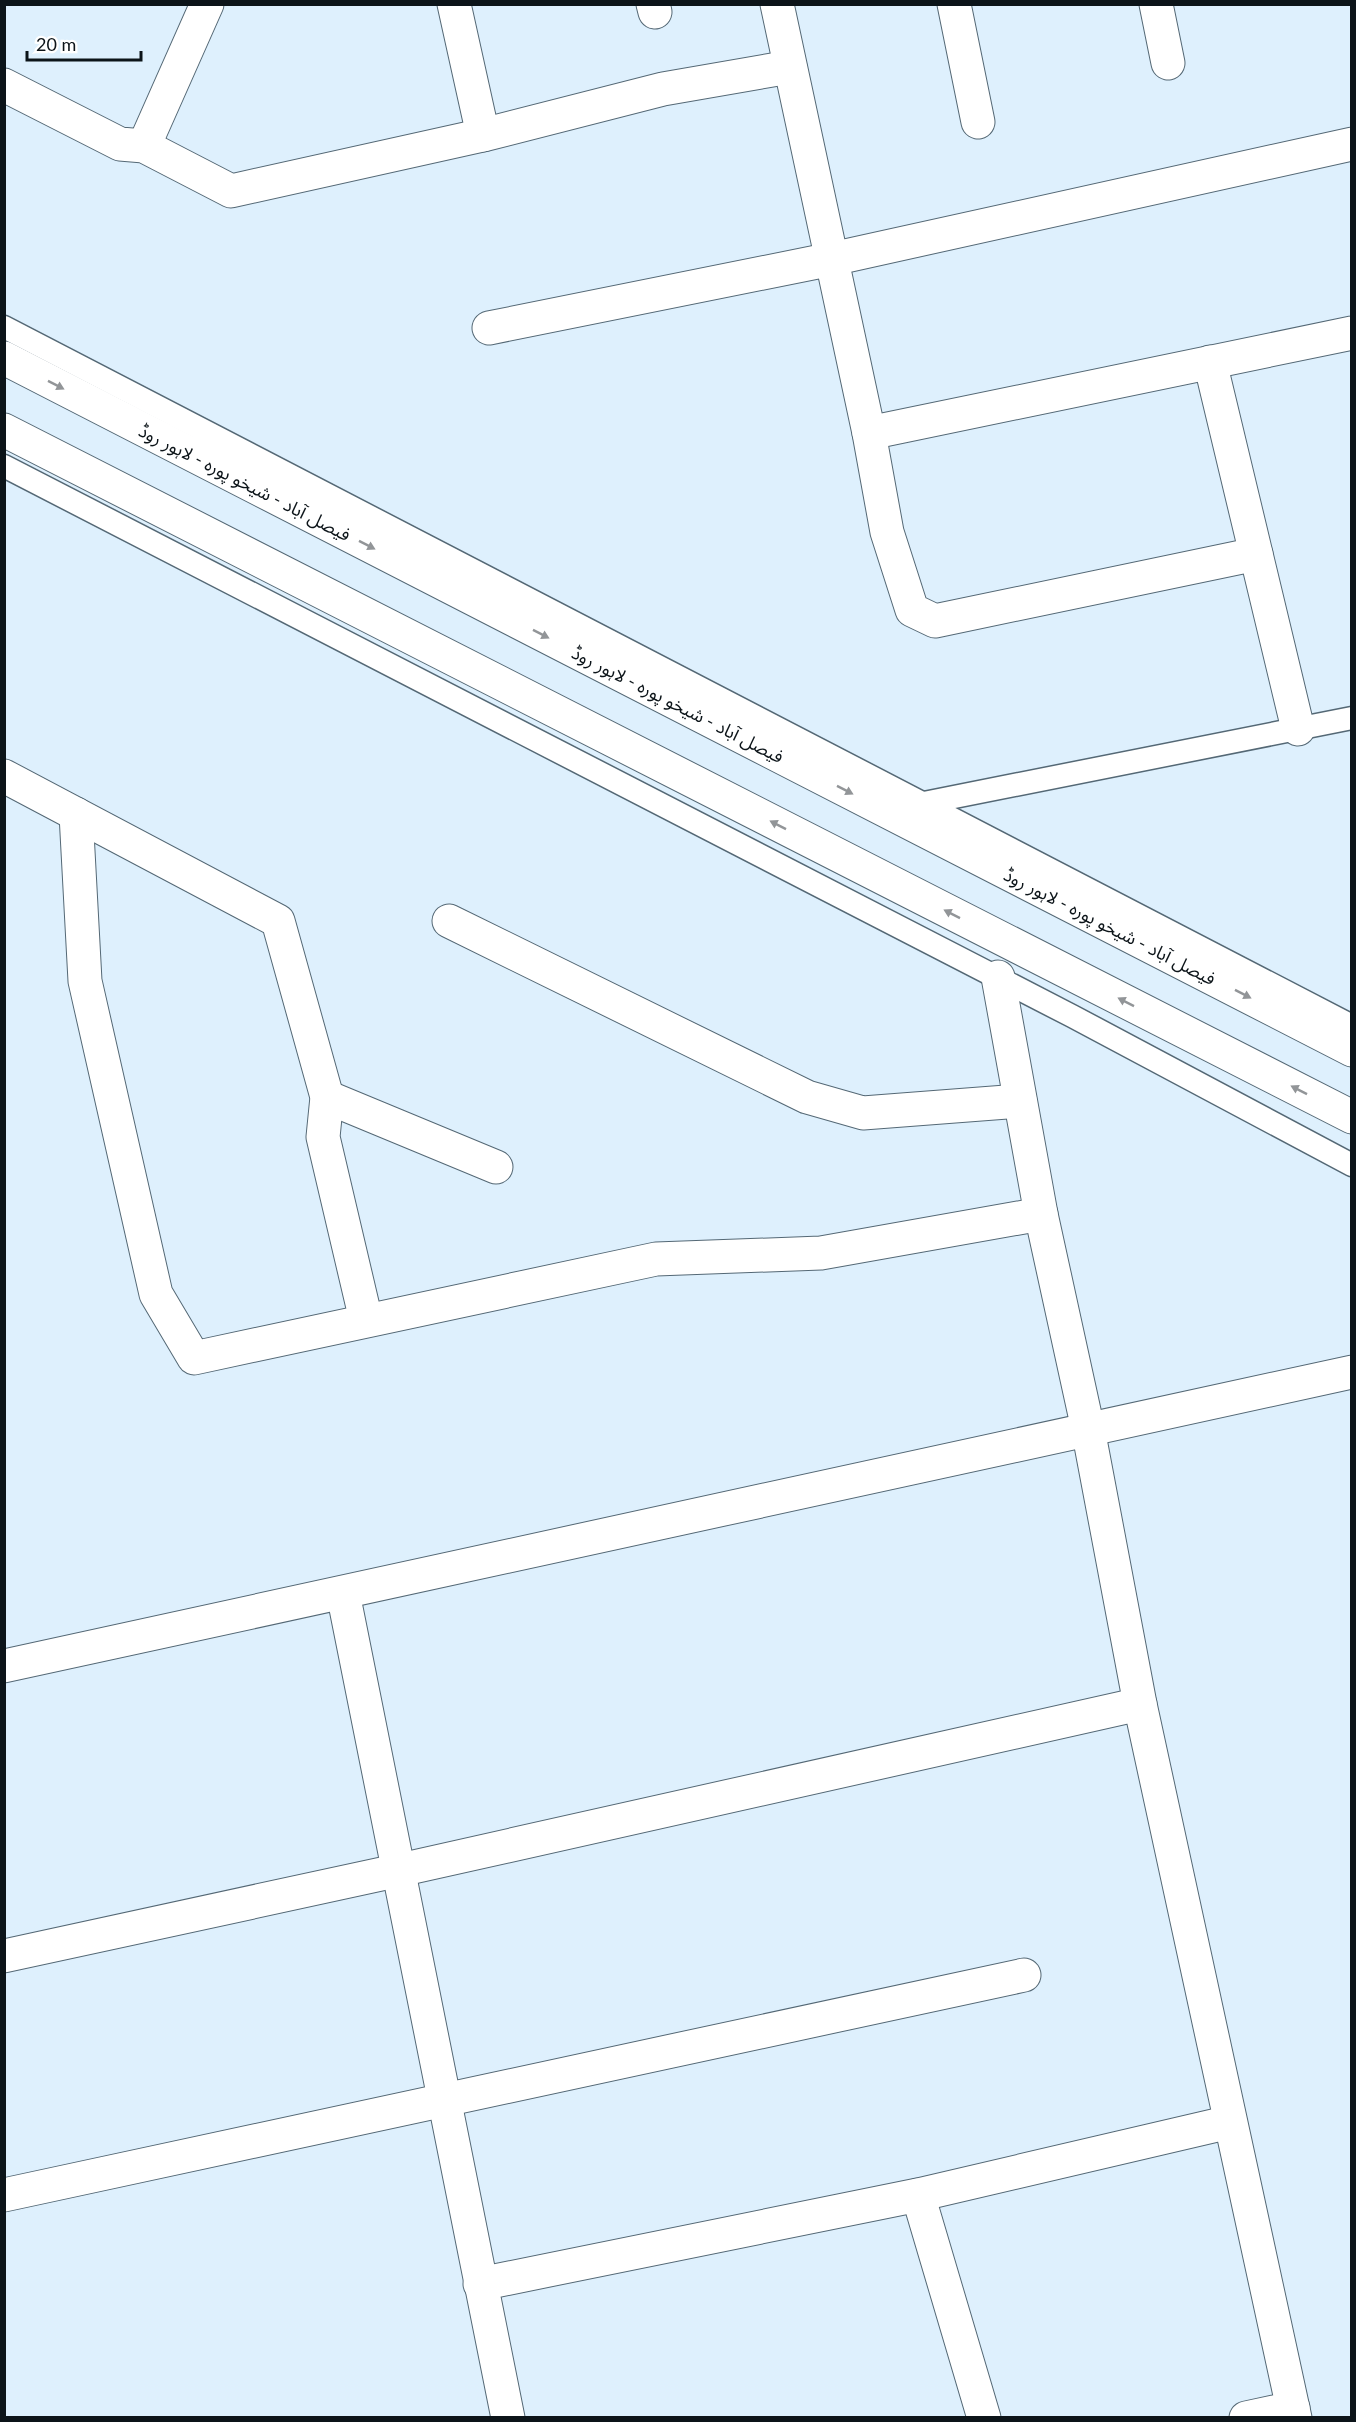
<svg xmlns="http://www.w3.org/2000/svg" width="1356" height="2422" viewBox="0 0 1356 2422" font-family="Lato,'Noto Sans Arabic',sans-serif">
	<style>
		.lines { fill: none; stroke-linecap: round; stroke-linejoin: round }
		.service-casing { stroke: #546875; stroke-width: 25 }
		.minor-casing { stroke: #546875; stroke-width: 35 }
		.trunk-casing { stroke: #546875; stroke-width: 35 }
		.service { stroke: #fff; stroke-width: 22 }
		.minor { stroke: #fff; stroke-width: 33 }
		.trunk { stroke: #fff; stroke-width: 33 }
		.oneway { fill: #929598 }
		.labels { text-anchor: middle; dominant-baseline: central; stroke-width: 6; stroke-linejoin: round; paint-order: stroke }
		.street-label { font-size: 18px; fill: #0c1419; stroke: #fff }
	</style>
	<rect width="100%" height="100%" fill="#def0fd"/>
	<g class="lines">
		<g class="service-casing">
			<g id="service">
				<polyline points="4,327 1352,1026"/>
				<polyline points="4,466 1072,1016 1352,1165"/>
				<polyline points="919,804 1352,718"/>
			</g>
		</g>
		<g class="minor-casing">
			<g id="minor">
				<polyline points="454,4 483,135"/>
				<polyline points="653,4 655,12"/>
				<polyline points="777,4 869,433 887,532 912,610 935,621 1256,554"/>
				<polyline points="954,4 978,122"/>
				<polyline points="1156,4 1168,63"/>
				<polyline points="4,85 120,144 144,146 231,191 483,135 663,89 790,67"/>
				<polyline points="144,146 207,4"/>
				<polyline points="489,328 832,259 1352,144"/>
				<polyline points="1210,362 1298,729"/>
				<polyline points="869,433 1352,333"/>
				<polyline points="4,776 278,921 327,1097 323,1137 366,1320"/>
				<polyline points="76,814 85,981 156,1294 194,1358 656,1259 821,1253 1041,1214"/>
				<polyline points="449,921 807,1097 863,1113 1020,1101"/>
				<polyline points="998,977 1041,1214 1088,1429 1140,1704 1295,2418"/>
				<polyline points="327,1097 496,1167"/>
				<polyline points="343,1593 508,2418"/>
				<polyline points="4,1666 1352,1372"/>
				<polyline points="4,1956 400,1870 1140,1704"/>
				<polyline points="4,2195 1024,1975"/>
				<polyline points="918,2195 984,2418"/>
				<polyline points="480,2284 918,2195 1230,2122"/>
				<polyline points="1246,2418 1293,2408"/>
			</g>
		</g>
		<g class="trunk-casing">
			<g id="trunk">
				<polyline points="4,358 1352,1050"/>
				<polyline points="4,430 1352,1117"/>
			</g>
		</g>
		<use href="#service" class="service"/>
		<use href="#minor" class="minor"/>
		<use href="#trunk" class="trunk"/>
	</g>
	<defs><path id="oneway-solid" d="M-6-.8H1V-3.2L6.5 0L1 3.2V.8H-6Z" transform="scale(1.5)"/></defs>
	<g class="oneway">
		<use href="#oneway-solid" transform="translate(56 385) rotate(27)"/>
		<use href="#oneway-solid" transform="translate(367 545) rotate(27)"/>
		<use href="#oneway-solid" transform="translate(541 634) rotate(27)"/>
		<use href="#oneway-solid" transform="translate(845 790) rotate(27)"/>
		<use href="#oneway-solid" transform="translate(778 825) rotate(-153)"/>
		<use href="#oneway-solid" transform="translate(952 914) rotate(-153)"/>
		<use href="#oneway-solid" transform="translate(1243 994) rotate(27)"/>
		<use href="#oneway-solid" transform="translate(1126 1002) rotate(-153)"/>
		<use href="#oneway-solid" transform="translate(1299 1090) rotate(-153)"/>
	</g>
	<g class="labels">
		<g class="street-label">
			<text transform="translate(245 482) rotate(27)">فیصل آباد - شیخو پورہ - لاہور روڈ</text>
			<text transform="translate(678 704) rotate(27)">فیصل آباد - شیخو پورہ - لاہور روڈ</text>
			<text transform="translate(1110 926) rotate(27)">فیصل آباد - شیخو پورہ - لاہور روڈ</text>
		</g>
	</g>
	<rect width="1356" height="2422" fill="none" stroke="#0c1419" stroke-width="12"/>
	<path d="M27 51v9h114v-9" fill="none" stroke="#0c1419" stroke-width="3"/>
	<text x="36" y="51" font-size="18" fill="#0c1419" stroke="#ffffff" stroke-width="4.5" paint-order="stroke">20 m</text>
</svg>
